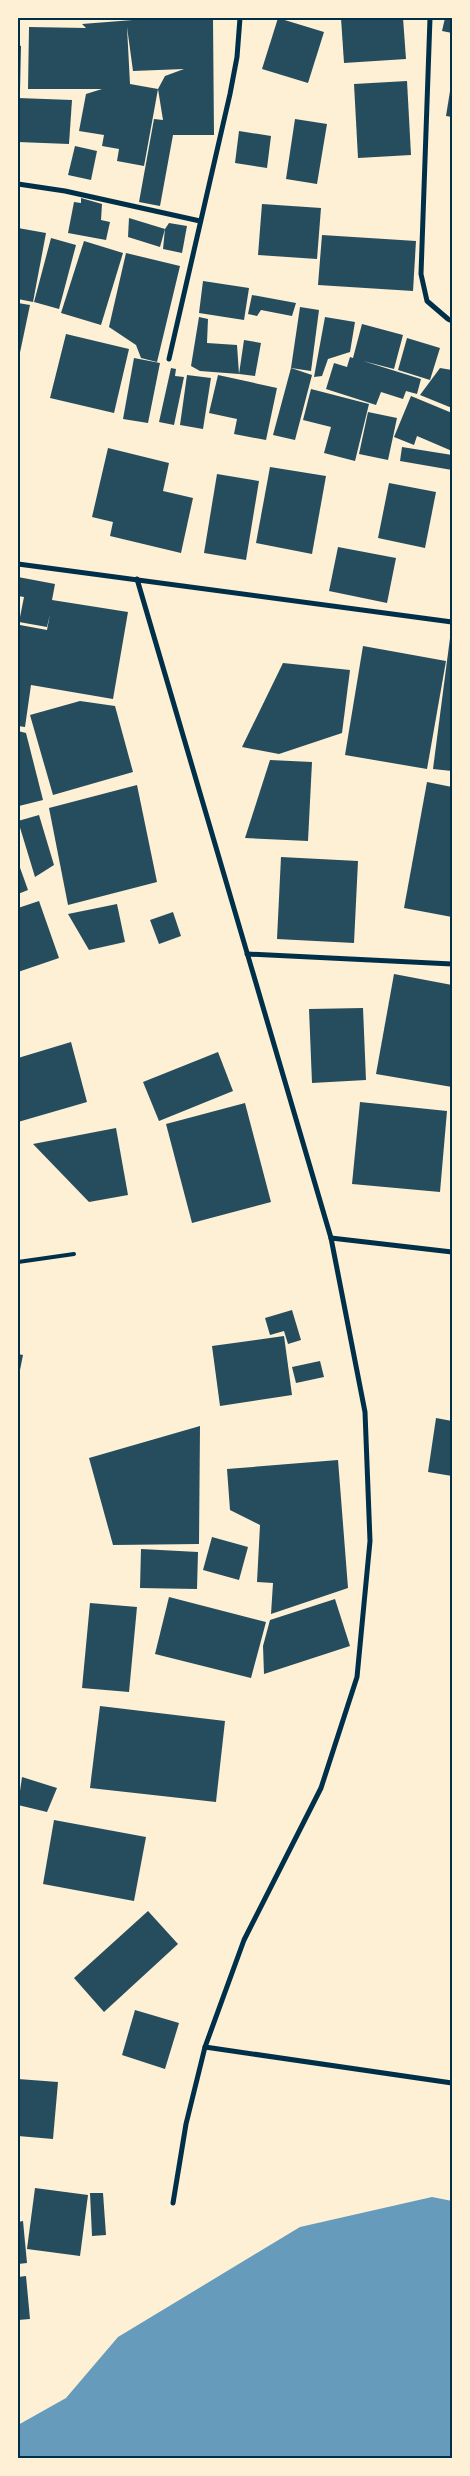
<svg xmlns="http://www.w3.org/2000/svg" width="470" height="2476" viewBox="0 0 470 2476" font-family="'Roboto Condensed',sans-serif">
	<style>
		.water { fill: #669bbc }
		.building { fill: #264d5e }
		.lines { fill: none; stroke-linecap: round; stroke-linejoin: round }
		.service { stroke: #003049; stroke-width: 4 }
		.minor { stroke: #003049; stroke-width: 5 }
		.neatline { fill: none; stroke: #003049; stroke-width: 2 }
	</style>
	<rect width="100%" height="100%" fill="#fdf0d5"/>
	<polygon class="water" points="432,2197 452,2201 452,2458 18,2458 18,2425 66,2398 118,2337 300,2227"/>
	<g class="building">
		<polygon points="158,18 213,19 214,135 173,135 160,206 139,202 154,119 163,120 158,89 165,76 184,69 133,71 127,27 130,84 158,89 144,166 117,161 119,149 102,146 104,135 79,131 86,94 102,89 28,89 29,27 86,28 82,24"/>
		<polygon points="278,18 324,32 308,83 262,69"/>
		<polygon points="341,18 403,18 406,59 344,63"/>
		<polygon points="445,18 452,18 452,33 442,31"/>
		<polygon points="18,45 21,46 20,91 18,91"/>
		<polygon points="407,81 411,155 358,158 354,84"/>
		<polygon points="451,85 452,85 452,117 446,116"/>
		<polygon points="18,98 72,100 69,144 18,142"/>
		<polygon points="295,119 327,124 317,184 286,179"/>
		<polygon points="239,131 271,136 267,168 235,163"/>
		<polygon points="75,146 97,151 91,180 68,175"/>
		<polygon points="81,198 102,204 101,220 110,222 106,240 68,233 74,202 81,203"/>
		<polygon points="262,204 321,208 317,259 258,255"/>
		<polygon points="129,218 165,229 160,247 128,237"/>
		<polygon points="169,223 187,226 182,253 163,249 165,229"/>
		<polygon points="18,228 46,233 33,302 18,299"/>
		<polygon points="322,235 416,241 413,291 318,285"/>
		<polygon points="51,238 76,245 59,309 34,302"/>
		<polygon points="84,241 123,253 101,325 61,313"/>
		<polygon points="126,253 180,266 157,362 141,358 136,345 109,327"/>
		<polygon points="203,281 249,288 244,320 199,313"/>
		<polygon points="252,295 296,303 292,316 261,310 257,316 248,314"/>
		<polygon points="18,303 30,305 18,362"/>
		<polygon points="300,307 319,310 311,371 291,368"/>
		<polygon points="199,317 208,319 207,343 237,345 239,374 200,371 191,366"/>
		<polygon points="325,317 355,322 350,352 328,359 322,376 314,377"/>
		<polygon points="362,324 403,335 394,369 363,361 421,379 417,394 406,391 403,399 381,392 376,405 326,389 334,363 347,367 350,357 353,358"/>
		<polygon points="66,334 129,349 114,413 50,398"/>
		<polygon points="407,338 440,348 430,380 398,370"/>
		<polygon points="244,340 261,343 255,376 239,374"/>
		<polygon points="134,358 160,363 148,423 123,419"/>
		<polygon points="171,368 176,369 175,376 184,377 174,425 159,422"/>
		<polygon points="291,368 312,375 295,440 273,435"/>
		<polygon points="440,368 452,370 452,408 420,395"/>
		<polygon points="187,375 211,378 203,429 180,425"/>
		<polygon points="218,375 277,388 266,440 234,434 237,419 209,413"/>
		<polygon points="311,389 369,404 355,461 324,453 331,427 303,420"/>
		<polygon points="411,396 452,413 452,451 417,436 414,445 394,437"/>
		<polygon points="368,412 397,418 388,460 359,454"/>
		<polygon points="402,447 452,455 452,470 400,461"/>
		<polygon points="108,448 169,463 163,491 193,498 181,553 110,536 113,522 92,517"/>
		<polygon points="270,467 326,476 312,554 256,543"/>
		<polygon points="217,474 259,481 246,560 204,553"/>
		<polygon points="389,483 436,492 425,548 378,538"/>
		<polygon points="338,547 396,558 387,603 329,591"/>
		<polygon points="18,577 55,584 52,600 128,612 113,699 31,685 25,727 18,726 18,638 20,625 47,630 50,614 47,627 19,622 24,597 18,596"/>
		<polygon points="450,638 452,638 452,771 433,769"/>
		<polygon points="363,646 446,661 427,769 345,755"/>
		<polygon points="283,663 350,670 342,733 279,754 242,747"/>
		<polygon points="80,701 115,706 133,772 53,795 30,715"/>
		<polygon points="18,731 26,733 43,800 19,806"/>
		<polygon points="270,760 312,762 308,841 245,838"/>
		<polygon points="427,782 452,787 452,917 404,908"/>
		<polygon points="137,785 157,882 68,905 49,808"/>
		<polygon points="39,815 54,865 35,877 18,821"/>
		<polygon points="281,857 358,861 354,943 277,939"/>
		<polygon points="18,862 28,890 18,894"/>
		<polygon points="39,901 59,958 18,972 18,908"/>
		<polygon points="117,904 125,942 89,950 68,914"/>
		<polygon points="173,912 181,936 159,944 150,920"/>
		<polygon points="394,974 452,985 452,1087 376,1074"/>
		<polygon points="363,1008 366,1080 312,1083 309,1009"/>
		<polygon points="71,1042 87,1102 18,1122 18,1058"/>
		<polygon points="218,1052 233,1091 159,1121 143,1082"/>
		<polygon points="360,1102 447,1111 440,1192 352,1184"/>
		<polygon points="245,1103 271,1202 192,1223 166,1124"/>
		<polygon points="116,1128 128,1195 89,1202 33,1144"/>
		<polygon points="292,1310 301,1340 288,1344 284,1331 270,1335 265,1318"/>
		<polygon points="284,1336 292,1395 220,1406 212,1346"/>
		<polygon points="18,1354 23,1355 18,1380"/>
		<polygon points="320,1361 324,1377 296,1383 292,1367"/>
		<polygon points="436,1418 452,1421 452,1476 428,1472"/>
		<polygon points="200,1426 199,1544 113,1545 89,1458"/>
		<polygon points="338,1460 348,1588 271,1614 273,1583 257,1582 260,1525 230,1510 227,1469"/>
		<polygon points="212,1537 248,1547 239,1580 203,1570"/>
		<polygon points="141,1549 198,1552 197,1589 140,1588"/>
		<polygon points="169,1597 266,1622 251,1678 155,1654"/>
		<polygon points="335,1599 350,1646 264,1674 263,1646 270,1620"/>
		<polygon points="90,1603 137,1607 129,1692 82,1688"/>
		<polygon points="100,1706 225,1721 216,1802 90,1788"/>
		<polygon points="22,1777 57,1788 47,1812 18,1805"/>
		<polygon points="54,1820 146,1837 134,1901 43,1884"/>
		<polygon points="148,1911 178,1944 104,2012 74,1978"/>
		<polygon points="135,2010 179,2023 165,2069 122,2055"/>
		<polygon points="18,2079 58,2082 53,2139 18,2136"/>
		<polygon points="35,2188 88,2195 80,2256 27,2249"/>
		<polygon points="90,2193 103,2193 106,2235 92,2236"/>
		<polygon points="23,2221 27,2263 18,2264 18,2222"/>
		<polygon points="26,2276 30,2319 18,2320 18,2277"/>
	</g>
	<g class="lines">
		<polyline class="service" points="18,1262 74,1254"/>
		<g class="minor">
			<polyline points="430,18 421,274 427,301 448,319 452,321"/>
			<polyline points="18,184 65,191 200,221"/>
			<polyline points="169,359 230,94 237,57 240,18"/>
			<polyline points="18,564 452,622"/>
			<polyline points="137,579 331,1238 365,1412 370,1541 357,1677 321,1788 244,1940 205,2047 186,2124 173,2203"/>
			<polyline points="247,954 452,964"/>
			<polyline points="331,1238 452,1252"/>
			<polyline points="205,2047 452,2083"/>
		</g>
	</g>
	<rect width="470" height="2476" fill="none" stroke="#fdf0d5" stroke-width="38"/>
	<rect x="19" y="19" width="432" height="2438" class="neatline"/>
</svg>
